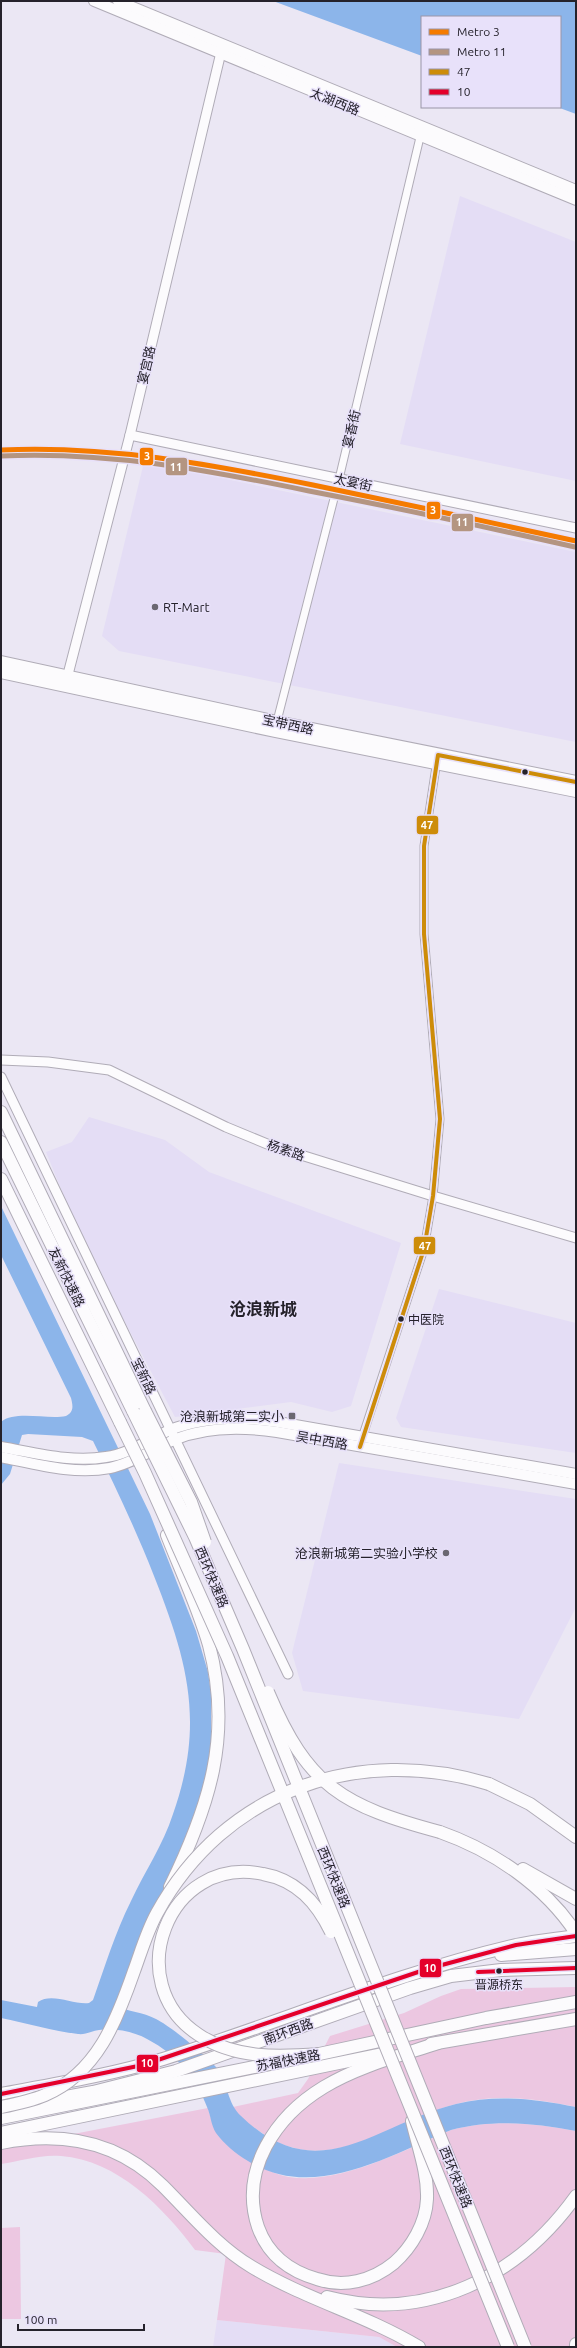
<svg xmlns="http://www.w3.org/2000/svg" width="577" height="2348" viewBox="0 0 577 2348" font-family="Ubuntu,'Noto Sans SC',sans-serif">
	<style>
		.built { fill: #e4ddf5 }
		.green { fill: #ecc7e1 }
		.water { fill: #8cb5ea }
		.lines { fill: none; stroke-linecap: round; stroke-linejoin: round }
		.minor-casing { stroke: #b0acb7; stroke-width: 9 }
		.tertiary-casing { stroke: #b0acb7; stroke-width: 11 }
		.secondary-casing { stroke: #b0acb7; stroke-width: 12 }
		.primary-casing { stroke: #b0acb7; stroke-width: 14 }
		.trunk-casing { stroke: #b0acb7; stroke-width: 14 }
		.minor { stroke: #fcfbfd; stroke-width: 7 }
		.tertiary { stroke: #fcfbfd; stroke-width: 9 }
		.secondary { stroke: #fcfbfd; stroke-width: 10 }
		.primary { stroke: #fcfbfd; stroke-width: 12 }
		.trunk { stroke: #fcfbfd; stroke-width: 12 }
		.trunk-bridge-casing { stroke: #b0acb7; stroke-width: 14; stroke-linecap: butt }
		.trunk-bridge { stroke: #fcfbfd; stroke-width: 12 }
		.bus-1-casing { stroke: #e8e1fa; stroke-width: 7 }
		.bus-2-casing { stroke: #e8e1fa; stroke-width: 7 }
		.bus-1 { stroke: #cd8c09; stroke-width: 4 }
		.bus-2 { stroke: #e4002b; stroke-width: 4 }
		.metro-1-casing { stroke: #e8e1fa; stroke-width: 8 }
		.metro-2-casing { stroke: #e8e1fa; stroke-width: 8 }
		.metro-1 { stroke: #f57b00; stroke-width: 5 }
		.metro-2 { stroke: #b49581; stroke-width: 5 }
		.poi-dot { fill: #6a6771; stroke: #e8e1fa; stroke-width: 1.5 }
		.bus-dot { fill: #25222b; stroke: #e8e1fa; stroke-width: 1.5 }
		.labels { text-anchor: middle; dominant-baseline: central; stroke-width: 3; stroke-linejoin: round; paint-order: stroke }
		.bus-label { font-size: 12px; fill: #25222b; stroke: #e8e1fa; text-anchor: start }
		.street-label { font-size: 13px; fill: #25222b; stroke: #e8e1fa }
		.poi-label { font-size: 13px; fill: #25222b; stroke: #e8e1fa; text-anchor: end }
		.district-label { font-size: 17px; font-weight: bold; fill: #25222b; stroke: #e8e1fa }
		.line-badge { stroke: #e8e1fa; stroke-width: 1.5 }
		.badge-label { font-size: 11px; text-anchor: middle; font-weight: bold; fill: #fff }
	</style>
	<rect width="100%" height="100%" fill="#ebe7f4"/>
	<g class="built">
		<polygon points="460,196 576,242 576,481 400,444"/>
		<polygon points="144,462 576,552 576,742 119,651 102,636"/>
		<polygon points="89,1117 165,1140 209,1172 401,1243 351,1406 332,1412 291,1402 175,1417 83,1243 46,1152 72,1142"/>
		<polygon points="439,1289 576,1323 576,1453 401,1427 396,1418"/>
		<polygon points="339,1463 576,1499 576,1607 519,1719 303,1691 292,1653"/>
		<polygon points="217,2320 379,2337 397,2347 213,2347"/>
	</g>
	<g class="green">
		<path d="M576,1987V2107C537,2099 495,2093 456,2104C392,2121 330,2178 265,2135C253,2127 240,2119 233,2107L298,2093L308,2079L330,2036L404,2013L441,1996L461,1989Z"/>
		<path d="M208,2108C214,2134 229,2150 252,2162C264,2168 276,2175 289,2177C340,2185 404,2150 451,2130C493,2119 534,2123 576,2131V2347H397L379,2337L217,2320L226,2254L195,2250C164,2208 117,2160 61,2156C42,2154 20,2161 1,2164V2148Z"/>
		<polygon points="20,2227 21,2319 1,2319 1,2228"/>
	</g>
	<g class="water">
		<polygon points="273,1 576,1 576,114 557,107 560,107 560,17 422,17 422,56"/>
		<path d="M1,1206L150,1514L196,1631L208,1672L211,1693V1752L205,1790L172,1877L156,1904L143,1933L115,2005C128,2012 143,2012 156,2019C172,2027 205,2055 217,2068C228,2083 227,2103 241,2116C319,2191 375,2124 456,2104C496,2094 536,2099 576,2107V2131C534,2123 493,2119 451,2130C388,2156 313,2202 248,2161C236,2154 224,2144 216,2133C211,2125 211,2116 207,2107C198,2082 177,2056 154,2043C137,2032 119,2028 99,2030C92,2031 85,2035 78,2034C53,2031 26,2023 1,2018V2000L37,2007L38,2002C52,1992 73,2005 89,2003L93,2000C105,1966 115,1933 131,1901C145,1871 163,1845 173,1814C205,1723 188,1662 154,1576C136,1530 115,1486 93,1441L82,1437L28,1434L22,1435L10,1474L1,1485V1422C15,1410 48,1420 66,1416C74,1412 73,1406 71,1398L1,1255Z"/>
	</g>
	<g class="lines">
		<g class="minor-casing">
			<g id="minor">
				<polyline points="276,725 339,479 421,133"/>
				<polyline points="361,1441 424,1249 433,1196 440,1119 424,934 424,846 437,760"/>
			</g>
		</g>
		<g class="tertiary-casing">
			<g id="tertiary">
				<polyline points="130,435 576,528"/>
				<polyline points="66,682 130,435 222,48"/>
				<polyline points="1,1060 48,1062 109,1070 226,1127 272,1146 433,1196 576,1238"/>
				<polyline points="1,1077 288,1674"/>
			</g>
		</g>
		<g class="secondary-casing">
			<g id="secondary">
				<polyline points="94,1 576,200"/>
				<polyline points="118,1 576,190"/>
				<path d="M1,1447C36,1453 71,1463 106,1457C129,1454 149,1439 170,1430C204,1416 243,1417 278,1422L576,1474"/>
				<path d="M1,1457C36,1464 74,1475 110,1468C133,1463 153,1449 174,1440C207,1426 243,1427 277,1432L576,1484"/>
			</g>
		</g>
		<g class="primary-casing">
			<g id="primary">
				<polyline points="1,662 277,722 576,782"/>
				<polyline points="1,672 275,731 576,791"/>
				<polyline points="501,1955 576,1949"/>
				<path d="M1,2094C55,2084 110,2075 163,2059C281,2022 396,1973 516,1945C536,1941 556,1939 576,1936"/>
				<polyline points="33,2103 93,2092 176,2071 410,1988 451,1976 501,1970 576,1968"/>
			</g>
		</g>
		<g class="trunk-casing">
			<g id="trunk">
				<polyline points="1,1112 145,1411"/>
				<polyline points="1,1142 133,1411"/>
				<polyline points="1,1179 120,1422"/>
				<path d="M167,1535C181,1571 198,1607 209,1645C233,1735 209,1807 170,1887"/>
				<polyline points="489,1784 530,1804 576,1837"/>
				<path d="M440,1832C494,1851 545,1886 576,1933"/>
				<polyline points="523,1869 576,1899"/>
				<polyline points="431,2044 576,2019"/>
				<polyline points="1,2118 319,2054 486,2018 576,2002"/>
				<path d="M412,2121C418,2147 428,2173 427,2199C426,2223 412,2247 394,2263C372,2281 344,2288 317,2279C289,2271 268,2255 258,2227C239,2170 276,2116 324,2087C359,2066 399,2056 438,2043"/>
				<polyline points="1,2133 382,2054"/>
				<path d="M1,2143C61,2131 118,2141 163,2186C192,2215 217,2246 252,2267C305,2299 366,2315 419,2347"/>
				<path d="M327,2297C427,2323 518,2277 576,2196"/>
				<polyline points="576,2347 576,2344"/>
			</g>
		</g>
		<use href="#minor" class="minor"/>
		<use href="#tertiary" class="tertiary"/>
		<use href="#secondary" class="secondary"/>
		<use href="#primary" class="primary"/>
		<use href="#trunk" class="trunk"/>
		<g class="trunk-bridge-casing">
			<g id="trunk-bridge">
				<polyline points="133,1411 195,1537 243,1649 525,2347"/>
				<polyline points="145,1411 191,1502 205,1542"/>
				<polyline points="120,1422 145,1473 227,1656 508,2347"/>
				<path d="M268,1692C308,1787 343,1806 440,1832"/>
				<path d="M319,2054C279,2057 235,2059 199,2035C119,1983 168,1854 263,1874C297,1880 317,1903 331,1932"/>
				<path d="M1,2107C16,2104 31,2101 45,2095C97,2073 117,2020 134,1971C141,1952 147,1931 157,1913C225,1790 358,1744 489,1784"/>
			</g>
		</g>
		<use href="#trunk-bridge" class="trunk-bridge"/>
		<g class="bus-1-casing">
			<polyline id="bus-1" points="360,1447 424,1249 433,1196 440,1119 424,934 424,846 438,755 576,782"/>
		</g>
		<g class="bus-2-casing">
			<g id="bus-2">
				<polyline points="478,1972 576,1968"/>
				<polyline points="1,2094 143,2065 427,1969 516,1945 576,1936"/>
			</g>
		</g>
		<use href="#bus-1" class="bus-1"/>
		<use href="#bus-2" class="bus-2"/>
		<g class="metro-1-casing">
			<path id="metro-1" d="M1,450C107,445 209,464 313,485C401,503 488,522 576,541"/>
		</g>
		<g class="metro-2-casing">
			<path id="metro-2" d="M1,456C106,451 207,470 309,491C398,508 486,527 575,547"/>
		</g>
		<use href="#metro-1" class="metro-1"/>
		<use href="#metro-2" class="metro-2"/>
	</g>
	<g class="poi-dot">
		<circle cx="155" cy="607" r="4"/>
		<rect x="288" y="1412" width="8" height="8" rx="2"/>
		<circle cx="446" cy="1553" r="4"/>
	</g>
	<g class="bus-dot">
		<circle cx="525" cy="772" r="3.5"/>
		<circle cx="401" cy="1319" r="3.5"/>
		<circle cx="499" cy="1971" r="3.5"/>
	</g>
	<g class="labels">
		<g class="bus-label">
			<text x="408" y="1319">中医院</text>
			<text x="499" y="1984" text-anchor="middle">晋源桥东</text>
		</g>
		<g class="street-label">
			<text transform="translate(335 101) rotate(22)">太湖西路</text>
			<text transform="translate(146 365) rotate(-77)">宴宫路</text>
			<text transform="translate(351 429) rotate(-77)">宴香街</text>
			<text transform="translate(353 482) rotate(12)">太宴街</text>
			<text transform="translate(288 724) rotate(12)">宝带西路</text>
			<text transform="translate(286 1150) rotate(19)">杨素路</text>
			<text transform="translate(67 1277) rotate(64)">友新快速路</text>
			<text transform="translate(144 1376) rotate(64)">宝新路</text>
			<text transform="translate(322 1440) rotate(10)">吴中西路</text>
			<text transform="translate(212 1577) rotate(67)">西环快速路</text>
			<text transform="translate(334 1877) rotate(68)">西环快速路</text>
			<text transform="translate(288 2031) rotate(-20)">南环西路</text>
			<text transform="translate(288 2060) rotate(-11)">苏福快速路</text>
			<text transform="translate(456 2177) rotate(68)">西环快速路</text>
		</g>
		<g class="poi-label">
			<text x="163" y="607" text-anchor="start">RT-Mart</text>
			<text x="284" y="1416">沧浪新城第二实小</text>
			<text x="438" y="1553">沧浪新城第二实验小学校</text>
		</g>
		<g class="district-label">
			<text x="263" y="1308">沧浪新城</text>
		</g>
	</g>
	<g class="line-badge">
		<rect x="139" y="447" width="15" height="19" rx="4" fill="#f57b00"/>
		<rect x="165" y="457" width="23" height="19" rx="4" fill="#b49581"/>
		<rect x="426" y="501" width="15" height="19" rx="4" fill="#f57b00"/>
		<rect x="451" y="513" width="23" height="19" rx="4" fill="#b49581"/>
		<rect x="416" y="815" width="23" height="20" rx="4" fill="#cd8c09"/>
		<rect x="413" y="1236" width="23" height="19" rx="4" fill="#cd8c09"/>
		<rect x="419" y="1958" width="23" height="20" rx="4" fill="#e4002b"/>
		<rect x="136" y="2054" width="23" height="19" rx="4" fill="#e4002b"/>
	</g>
	<g class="badge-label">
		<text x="147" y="460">3</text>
		<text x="176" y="471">11</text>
		<text x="433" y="514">3</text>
		<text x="462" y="526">11</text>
		<text x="427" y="829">47</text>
		<text x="425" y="1250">47</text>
		<text x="430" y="1972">10</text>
		<text x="147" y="2067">10</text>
	</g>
	<rect width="577" height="2348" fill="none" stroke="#25222b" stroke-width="4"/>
	<rect x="421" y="16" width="140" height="92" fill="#e8e1fa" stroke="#9a95a7"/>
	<rect x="429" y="29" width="20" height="6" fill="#f57b00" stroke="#9a95a7"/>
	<text x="457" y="36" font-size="12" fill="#25222b">Metro 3</text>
	<rect x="429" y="49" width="20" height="6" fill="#b49581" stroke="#9a95a7"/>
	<text x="457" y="56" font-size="12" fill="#25222b">Metro 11</text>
	<rect x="429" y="69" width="20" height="6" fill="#cd8c09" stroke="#9a95a7"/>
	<text x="457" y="76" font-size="12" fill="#25222b">47</text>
	<rect x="429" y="89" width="20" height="6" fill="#e4002b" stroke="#9a95a7"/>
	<text x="457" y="96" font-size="12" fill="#25222b">10</text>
	<path d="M18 2324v6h126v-6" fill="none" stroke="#25222b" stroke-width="2"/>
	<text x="24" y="2324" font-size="12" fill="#25222b" stroke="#e8e1fa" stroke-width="3" paint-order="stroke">100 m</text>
</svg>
